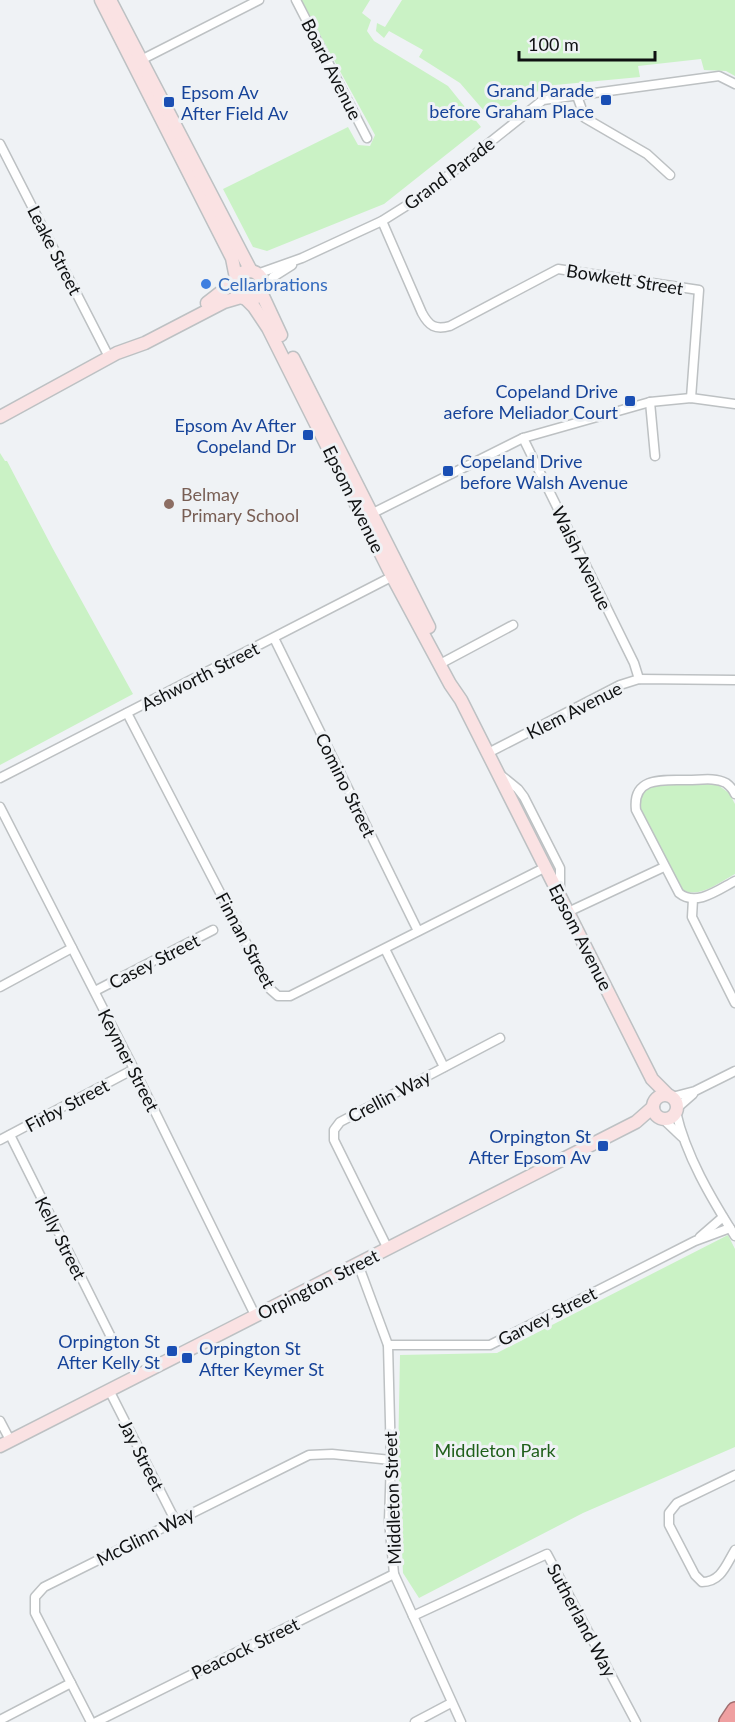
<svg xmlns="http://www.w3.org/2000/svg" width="735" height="1722" viewBox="0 0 735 1722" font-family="Lato,sans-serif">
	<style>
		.green { fill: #caf2c5 }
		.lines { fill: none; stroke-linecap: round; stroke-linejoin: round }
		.street-casing { stroke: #bdc1c3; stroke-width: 11 }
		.secondary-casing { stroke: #bdc1c3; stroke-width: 15 }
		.highway-casing { stroke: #a16e6f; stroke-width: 18 }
		.street { stroke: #fff; stroke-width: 8 }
		.secondary { stroke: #fae2e3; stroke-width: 12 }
		.highway { stroke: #efa0a1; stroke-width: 15 }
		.transit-dot { fill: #1a4fb4; stroke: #eff2f5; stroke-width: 2 }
		.shop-dot { fill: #3f7fe0; stroke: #eff2f5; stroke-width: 2 }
		.education-dot { fill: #8d6e63; stroke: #eff2f5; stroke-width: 2 }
		.labels { text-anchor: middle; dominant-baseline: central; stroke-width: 6; stroke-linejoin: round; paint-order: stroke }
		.street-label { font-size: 18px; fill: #0f1112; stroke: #eff2f5 }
		.transit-label { font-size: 18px; fill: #164399; stroke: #eff2f5; text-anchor: end }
		.shop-label { font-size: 18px; fill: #366cbe; stroke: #eff2f5; text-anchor: start }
		.education-label { font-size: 18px; fill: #785e54; stroke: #eff2f5; text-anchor: start }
		.park-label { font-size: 18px; fill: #1f5f1a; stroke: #eff2f5 }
	</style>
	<rect width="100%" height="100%" fill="#eff2f5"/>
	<g class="green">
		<polygon points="301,0 370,0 362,13 371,20 367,31 374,41 448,86 481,127 384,204 267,251 253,247 223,189 348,127 358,145 370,146 375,135"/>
		<polygon points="402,0 735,0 735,76 726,71 704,70 701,59 638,66 640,77 555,85 522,97 491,119 460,83 419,57 423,50 389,31 384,38 376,31 377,23 385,27"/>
		<polygon points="0,453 5,461 7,461 53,549 133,694 0,765"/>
		<path d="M656,782L715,783L729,793L735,804V874C718,883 697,901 679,888L638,808L640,794Z"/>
		<polygon points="728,1235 735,1249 735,1447 583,1513 419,1598 403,1573 398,1459 400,1355 497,1353"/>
	</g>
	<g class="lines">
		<g class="street-casing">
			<g id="street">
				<polyline points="296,0 367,138"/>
				<polyline points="139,61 259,0"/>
				<polyline points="577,96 585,118 647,154 670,175"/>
				<polyline points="0,144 109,357"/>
				<path d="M382,221L422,313C429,326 435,330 450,326L558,269L699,290L691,398"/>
				<polyline points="257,274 302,258 382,221 425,194 543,100 719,76 735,84"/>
				<polyline points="263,289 273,277 292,265"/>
				<polyline points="650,402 655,456"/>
				<polyline points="523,438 634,663 639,679"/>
				<polyline points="369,515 523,438 650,402 691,398 735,404"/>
				<polyline points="274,638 418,931"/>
				<polyline points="440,664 513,625"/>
				<polyline points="127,713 270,989 278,996 290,996 546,867"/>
				<polyline points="488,753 620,685 639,679 735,680"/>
				<polyline points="502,776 518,789 524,797 560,868 560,895"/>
				<polyline points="0,778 397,574"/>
				<path d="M735,794C733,789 730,786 726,783C715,777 700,780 688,780C664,780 632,776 636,810L679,893C696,907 718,890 735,881"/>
				<polyline points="0,807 134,1069 255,1315"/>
				<polyline points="693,899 692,917 735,1003"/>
				<polyline points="568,912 664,867"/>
				<polyline points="385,949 444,1067"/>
				<polyline points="0,987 72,948"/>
				<polyline points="95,991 213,930"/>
				<polyline points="672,1097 695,1091 735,1071"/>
				<polyline points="677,1108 693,1094"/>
				<path d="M676,1112C686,1156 711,1198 735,1236"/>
				<polyline points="663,1119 682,1137"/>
				<polyline points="10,1135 113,1341"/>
				<polyline points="0,1140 134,1069"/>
				<polyline points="700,1237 723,1217"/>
				<polyline points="388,1249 334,1140 334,1130 340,1122 500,1038"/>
				<polyline points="358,1264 388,1345 391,1460 389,1521 394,1574 461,1722"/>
				<polyline points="388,1345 490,1345 695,1241 730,1228"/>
				<polyline points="109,1390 175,1520"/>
				<polyline points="0,1421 10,1440"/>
				<path d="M735,1475L677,1503L669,1513V1525L695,1575L702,1582C721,1582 726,1565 735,1550"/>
				<polyline points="413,1616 547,1554 636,1722"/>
				<polyline points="0,1720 71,1683"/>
				<polyline points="91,1722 35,1613 35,1597 44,1587 309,1455 332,1454 391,1460"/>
				<polyline points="96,1722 394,1574"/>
				<polyline points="415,1722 451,1703"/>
			</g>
		</g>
		<g class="secondary-casing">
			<g id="secondary">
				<polyline points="101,0 232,258 236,278"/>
				<polyline points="110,0 251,271"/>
				<circle cx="249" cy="285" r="14"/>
				<polyline points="261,292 281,335"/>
				<polyline points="246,299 254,307 268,328 392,576 450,684 461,700 652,1079 668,1095"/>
				<polyline points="207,303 234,282"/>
				<polyline points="293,358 429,627"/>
				<polyline points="0,417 117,353 145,343 224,302 241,297"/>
				<circle cx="665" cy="1107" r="12"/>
				<polyline points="0,1446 636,1122 653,1107"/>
			</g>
		</g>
		<g class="highway-casing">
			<polyline id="highway" points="727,1722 735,1710"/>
		</g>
		<use href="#street" class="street"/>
		<use href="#secondary" class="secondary"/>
		<use href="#highway" class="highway"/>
	</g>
	<g class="transit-dot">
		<rect x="600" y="94" width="12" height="12" rx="3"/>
		<rect x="163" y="96" width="12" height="12" rx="3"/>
		<rect x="624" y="395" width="12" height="12" rx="3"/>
		<rect x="302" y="429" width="12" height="12" rx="3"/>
		<rect x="442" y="465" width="12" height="12" rx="3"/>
		<rect x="597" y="1140" width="12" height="12" rx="3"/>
		<rect x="166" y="1345" width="12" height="12" rx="3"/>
		<rect x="181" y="1352" width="12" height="12" rx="3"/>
	</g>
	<circle class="shop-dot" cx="206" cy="284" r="6"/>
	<circle class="education-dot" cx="169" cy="504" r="6"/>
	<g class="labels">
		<g class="street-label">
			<text transform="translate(332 69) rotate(63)">Board Avenue</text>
			<text transform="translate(449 173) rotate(-37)">Grand Parade</text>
			<text transform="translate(55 250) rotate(63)">Leake Street</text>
			<text transform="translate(625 279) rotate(9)">Bowkett Street</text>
			<text transform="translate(354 499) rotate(64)">Epsom Avenue</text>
			<text transform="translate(582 558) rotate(64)">Walsh Avenue</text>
			<text transform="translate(200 676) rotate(-27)">Ashworth Street</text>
			<text transform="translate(574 710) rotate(-27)">Klem Avenue</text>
			<text transform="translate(346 785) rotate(64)">Comino Street</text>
			<text transform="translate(581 937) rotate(63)">Epsom Avenue</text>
			<text transform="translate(246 940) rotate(62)">Finnan Street</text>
			<text transform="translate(154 961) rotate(-27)">Casey Street</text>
			<text transform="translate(129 1060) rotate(63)">Keymer Street</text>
			<text transform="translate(389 1096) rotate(-28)">Crellin Way</text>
			<text transform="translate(67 1105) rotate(-28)">Firby Street</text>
			<text transform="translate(61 1238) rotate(63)">Kelly Street</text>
			<text transform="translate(318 1284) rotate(-27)">Orpington Street</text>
			<text transform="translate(547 1316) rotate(-27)">Garvey Street</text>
			<text transform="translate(142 1455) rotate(63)">Jay Street</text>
			<text transform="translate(392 1498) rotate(-92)">Middleton Street</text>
			<text transform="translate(145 1536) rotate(-27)">McGlinn Way</text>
			<text transform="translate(582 1620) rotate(62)">Sutherland Way</text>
			<text transform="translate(245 1648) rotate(-26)">Peacock Street</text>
		</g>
		<g class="transit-label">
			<text x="594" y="90">Grand Parade<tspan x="594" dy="21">before Graham Place</tspan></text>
			<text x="181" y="92" text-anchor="start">Epsom Av<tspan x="181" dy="21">After Field Av</tspan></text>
			<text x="618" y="391">Copeland Drive<tspan x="618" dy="21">aefore Meliador Court</tspan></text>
			<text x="296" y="425">Epsom Av After<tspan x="296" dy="21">Copeland Dr</tspan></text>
			<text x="460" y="461" text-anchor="start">Copeland Drive<tspan x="460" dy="21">before Walsh Avenue</tspan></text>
			<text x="591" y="1136">Orpington St<tspan x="591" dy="21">After Epsom Av</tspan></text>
			<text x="160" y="1341">Orpington St<tspan x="160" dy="21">After Kelly St</tspan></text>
			<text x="199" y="1348" text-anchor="start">Orpington St<tspan x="199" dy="21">After Keymer St</tspan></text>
		</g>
		<g class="shop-label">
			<text x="218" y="284">Cellarbrations</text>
		</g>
		<g class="education-label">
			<text x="181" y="494">Belmay<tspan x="181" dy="21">Primary School</tspan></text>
		</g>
		<g class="park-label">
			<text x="495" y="1450">Middleton Park</text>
		</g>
	</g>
	<path d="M519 51v9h136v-9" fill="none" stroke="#0f1112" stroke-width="3"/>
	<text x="528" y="51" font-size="18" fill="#0f1112" stroke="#eff2f5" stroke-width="4.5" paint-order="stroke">100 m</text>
</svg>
